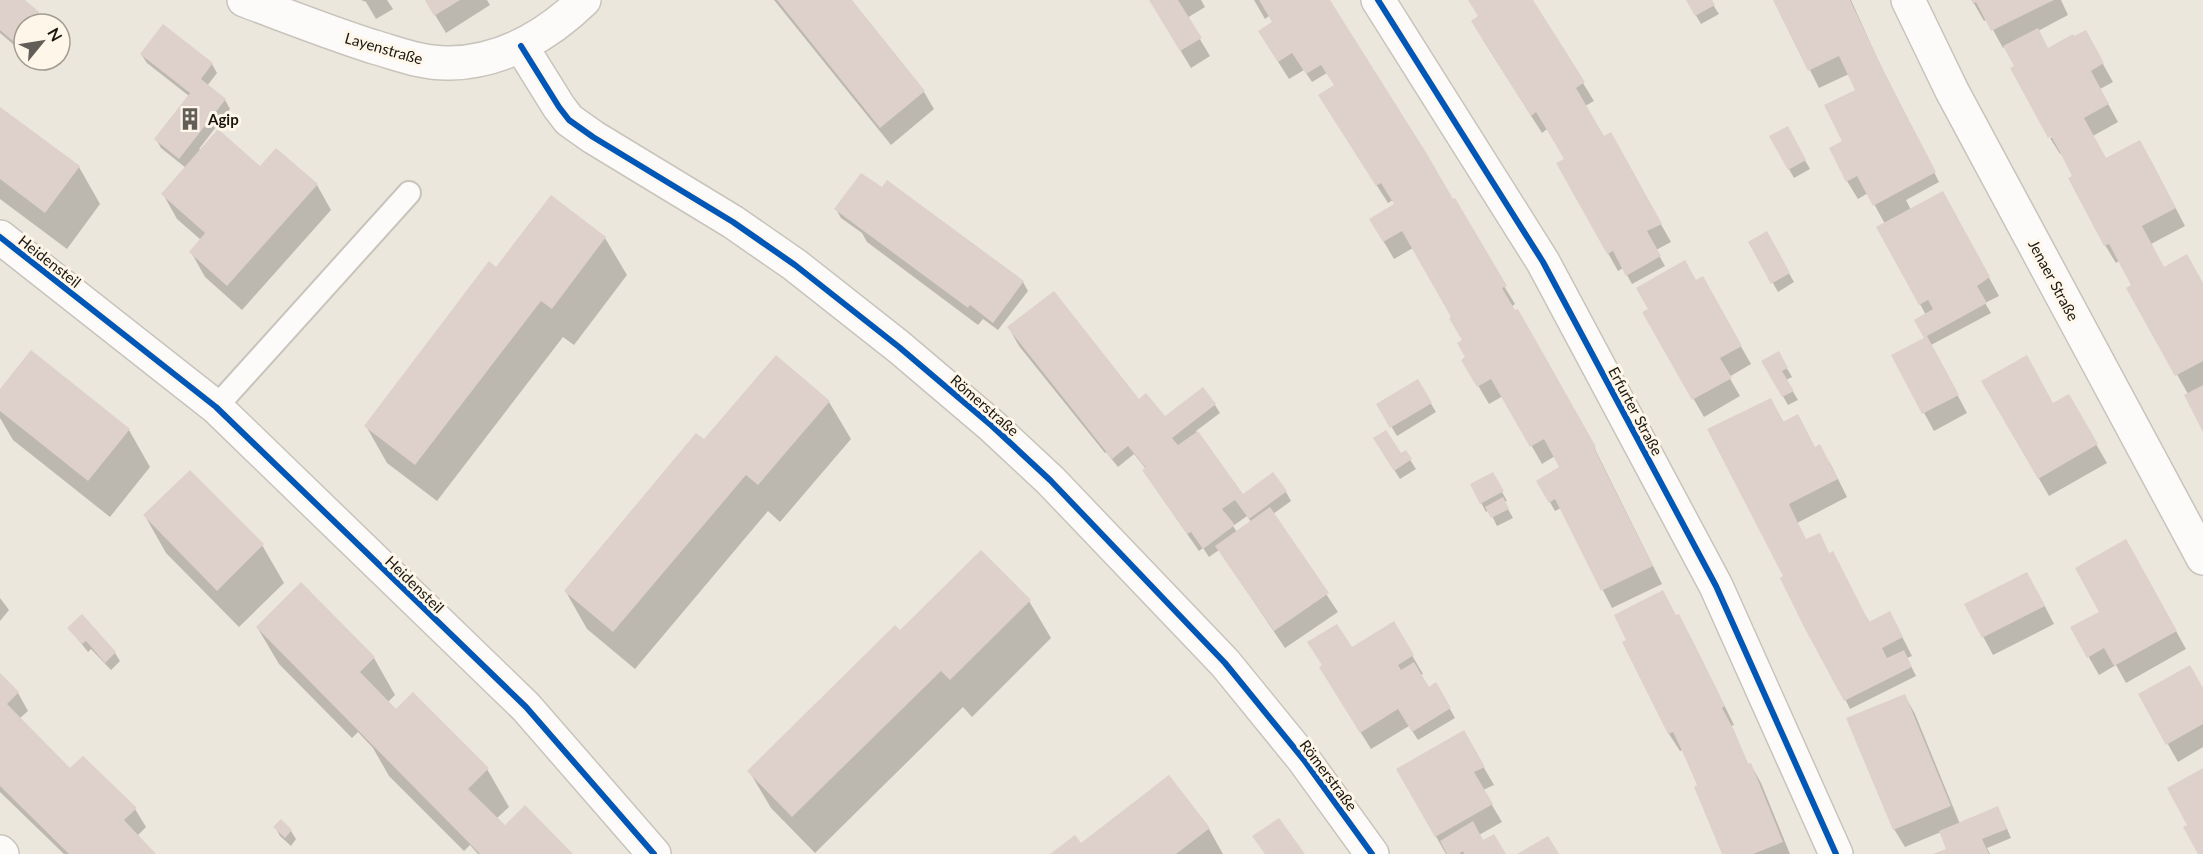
<svg xmlns="http://www.w3.org/2000/svg" width="2203" height="854" viewBox="0 0 2203 854" font-family="Lato,sans-serif">
	<style>
		.shadow { fill: #0003; fill-rule: evenodd }
		.building { fill: #ded0cb }
		.lines { fill: none; stroke-linecap: round; stroke-linejoin: round }
		.lane-casing { stroke: #c8c4bc; stroke-width: 26 }
		.street-casing { stroke: #c8c4bc; stroke-width: 36 }
		.secondary-casing { stroke: #c8c4bc; stroke-width: 36 }
		.lane { stroke: #fcfbfa; stroke-width: 22 }
		.street { stroke: #fcfbfa; stroke-width: 33 }
		.secondary { stroke: #fcfbfa; stroke-width: 33 }
		.cycleway-casing { stroke: #fef6e8; stroke-width: 10 }
		.cycleway { stroke: #0057b8; stroke-width: 6 }
		.labels { text-anchor: middle; dominant-baseline: central; stroke-width: 6; stroke-linejoin: round; paint-order: stroke }
		.street-label { font-size: 15px; fill: #19150f; stroke: #fef6e8 }
		.poi-label { font-size: 15px; font-weight: bold; fill: #19150f; stroke: #fef6e8; text-anchor: start }
	</style>
	<rect width="100%" height="100%" fill="#ece7dd"/>
	<g class="shadow">
		<polygon points="0,0 22,0 38,13 43,22 41,24 24,24 24,45 20,50 0,33"/>
		<polygon points="361,0 387,0 393,9 376,19 366,2"/>
		<polygon points="426,0 487,0 490,5 446,33"/>
		<polygon points="774,0 850,0 924,92 934,109 891,145"/>
		<polygon points="1150,0 1201,0 1205,7 1187,18 1210,56 1191,68"/>
		<polygon points="1254,0 1328,0 1515,304 1511,307 1589,437 1662,584 1612,608 1561,508 1555,511 1538,481 1561,468 1555,456 1542,464 1503,396 1489,404 1463,360 1467,358 1464,340 1454,317 1413,248 1394,259 1381,237 1396,204 1393,200 1388,203 1331,114 1336,86 1327,73 1312,82 1304,70 1289,79 1270,49 1274,23 1269,16 1265,19"/>
		<polygon points="1470,0 1532,0 1594,101 1585,106 1604,138 1610,134 1671,242 1656,250 1665,266 1632,284 1623,268 1618,271 1558,164 1566,160 1547,129 1542,133 1483,40 1480,17"/>
		<polygon points="1687,0 1710,0 1719,14 1701,24"/>
		<polygon points="1775,0 1851,0 1878,60 1939,182 1906,200 1911,210 1952,210 1999,296 1985,303 1991,313 1931,345 1967,413 1934,431 1893,356 1926,338 1926,315 1878,228 1885,224 1868,193 1858,199 1847,181 1844,142 1857,90 1849,74 1819,88"/>
		<polygon points="1972,0 2061,0 2068,15 2038,31 2048,49 2085,32 2113,82 2100,89 2118,122 2093,136 2106,159 2150,159 2185,226 2151,244 2164,268 2203,286 2203,428 2188,394 2128,288 2134,285 2120,260 2116,263 2105,245 2074,176 2062,153 2060,154 2050,138 2053,137 2016,67 2005,47 2003,48 1987,19 1984,21"/>
		<polygon points="141,54 212,64 217,73 207,86 225,100 230,109 199,149 317,185 331,210 242,310 205,277 191,252 201,240 177,219 163,194 186,168 161,148 156,139 189,96 147,63"/>
		<polygon points="0,108 79,167 100,204 67,249 0,199"/>
		<polygon points="1787,128 1810,169 1794,178 1771,137"/>
		<polygon points="836,209 1023,282 1028,291 998,330 983,319 978,325 867,242 862,233 841,218"/>
		<polygon points="1766,233 1794,282 1778,292 1750,242"/>
		<polygon points="605,238 627,275 574,345 563,337 437,501 387,463 366,426 497,269"/>
		<polygon points="1702,279 1751,364 1729,377 1740,396 1704,417 1644,313"/>
		<path d="M1009,328L1165,418L1215,405L1220,413L1196,431L1243,496L1286,492L1291,501L1273,514L1338,612L1285,648L1219,550L1209,557L1203,548L1199,551L1155,488L1144,471L1146,469L1134,454L1118,467L1106,452L1105,453L1019,346ZM1247,516L1251,522L1237,532L1233,526Z"/>
		<polygon points="1778,353 1792,377 1786,380 1798,400 1788,405 1763,361"/>
		<polygon points="1417,381 1436,412 1397,436 1378,404"/>
		<polygon points="1983,382 2053,405 2068,396 2107,463 2049,496"/>
		<polygon points="0,392 129,430 150,467 110,517 13,440 0,418"/>
		<polygon points="1771,400 1784,423 1815,448 1830,463 1847,497 1797,523 1806,541 1829,555 1870,623 1890,613 1912,656 1907,658 1916,676 1850,709 1785,577"/>
		<polygon points="829,402 851,439 780,522 768,511 635,669 587,629 566,592 704,441"/>
		<polygon points="1380,448 1400,455 1405,452 1416,469 1400,479"/>
		<polygon points="1492,474 1507,501 1504,502 1513,518 1497,526 1489,510 1486,512 1472,485"/>
		<polygon points="145,516 262,545 284,583 239,627 166,553"/>
		<polygon points="2136,559 2186,649 2126,683 2116,665 2099,675 2072,628 2101,612"/>
		<polygon points="2037,591 2054,624 1993,655 1966,605"/>
		<polygon points="0,598 9,610 0,621"/>
		<polygon points="1029,601 1051,638 972,717 963,707 815,853 771,808 749,771 900,633"/>
		<polygon points="1676,617 1689,634 1734,725 1731,726 1749,766 1751,765 1761,783 1790,854 1724,854 1700,786 1683,750 1680,751 1669,734 1624,643"/>
		<polygon points="1393,623 1423,674 1420,675 1429,689 1436,684 1455,718 1418,740 1409,726 1371,749 1331,685 1351,649"/>
		<polygon points="257,627 374,658 395,695 387,703 396,711 487,769 509,807 496,819 504,827 571,854 478,854 470,845 464,851 389,776 373,748 358,732 352,738 279,664"/>
		<polygon points="69,628 115,653 120,661 111,670 91,649 88,652"/>
		<polygon points="0,675 18,693 28,711 19,719 70,770 135,809 146,827 137,836 154,854 64,854 0,792"/>
		<polygon points="2203,691 2203,747 2178,762 2140,695"/>
		<polygon points="1905,696 1915,714 1960,824 2002,817 2011,838 1987,848 1990,854 1937,854 1948,850 1941,832 1905,847 1894,829"/>
		<polygon points="1463,732 1494,785 1483,790 1502,822 1479,835 1483,842 1504,854 1446,854 1398,770"/>
		<polygon points="275,827 291,831 296,839 291,846 280,836"/>
		<polygon points="1209,829 1223,854 1052,854 1080,845"/>
	</g>
	<g class="building">
		<polygon points="0,0 25,0 39,12 29,24 24,24 24,30 14,42 0,30"/>
		<polygon points="425,0 460,0 434,16"/>
		<polygon points="777,0 852,0 925,91 880,128"/>
		<polygon points="1149,0 1178,0 1202,38 1180,51"/>
		<polygon points="1259,0 1330,0 1427,154 1453,199 1455,198 1507,286 1502,288 1515,310 1518,309 1596,447 1594,448 1653,566 1601,591 1555,499 1549,503 1536,481 1559,467 1544,439 1530,447 1491,379 1477,387 1461,360 1465,357 1457,343 1462,340 1449,318 1451,317 1402,231 1383,242 1369,219 1394,204 1381,183 1376,186 1318,95 1334,85 1321,65 1306,74 1292,53 1278,62 1258,31 1272,22"/>
		<polygon points="1468,0 1533,0 1585,82 1576,88 1604,136 1611,132 1662,224 1647,231 1661,256 1626,276 1613,251 1607,254 1556,163 1564,159 1550,135 1536,112 1531,116 1471,21 1478,16"/>
		<polygon points="1686,0 1712,0 1715,5 1695,16"/>
		<polygon points="1773,0 1850,0 1885,74 1936,172 1873,206 1857,176 1846,182 1829,148 1842,141 1824,105 1855,90 1839,56 1808,71"/>
		<polygon points="1971,0 2054,0 1991,31 1976,2 1973,4"/>
		<polygon points="163,24 213,63 201,79 226,99 179,159 154,139 190,93 140,54"/>
		<polygon points="2038,28 2048,48 2073,34 2074,36 2086,30 2104,63 2091,71 2109,104 2084,118 2106,158 2140,140 2176,208 2142,226 2164,267 2187,254 2203,283 2203,361 2175,376 2126,288 2131,285 2109,244 2104,246 2068,178 2072,176 2061,154 2051,136 2048,138 2010,68 2014,66 2003,46"/>
		<polygon points="0,107 80,166 45,213 0,179"/>
		<polygon points="1788,126 1806,160 1788,170 1769,136"/>
		<polygon points="218,129 260,166 276,148 318,184 227,286 189,252 205,233 161,194"/>
		<polygon points="861,173 882,187 887,180 1024,281 993,323 970,305 968,308 834,209"/>
		<polygon points="1943,191 1990,277 1977,286 1987,303 1927,336 1959,395 1922,414 1891,355 1924,338 1914,320 1933,309 1928,300 1919,305 1876,227"/>
		<polygon points="551,195 606,237 552,309 541,301 415,465 364,426 489,261 496,267"/>
		<polygon points="1767,231 1790,273 1771,284 1748,242"/>
		<polygon points="1685,260 1696,280 1703,276 1742,346 1720,358 1732,378 1692,400 1642,312 1648,309 1636,288"/>
		<polygon points="1054,291 1139,399 1146,393 1165,416 1203,387 1216,404 1172,438 1178,445 1198,431 1243,494 1273,472 1287,491 1249,519 1235,500 1222,509 1235,525 1203,549 1191,532 1187,534 1142,470 1146,468 1128,446 1112,459 1007,327"/>
		<polygon points="31,350 130,429 88,481 0,411 0,389"/>
		<polygon points="1779,351 1788,368 1782,371 1794,391 1782,397 1761,361"/>
		<polygon points="776,355 830,401 758,485 746,475 613,632 564,591 696,433 704,439"/>
		<polygon points="2027,355 2053,403 2069,394 2098,444 2038,479 1981,381"/>
		<polygon points="1418,379 1432,403 1390,428 1376,404"/>
		<polygon points="2203,385 2203,432 2184,395"/>
		<polygon points="1771,398 1783,422 1798,414 1815,447 1820,444 1838,479 1789,504 1797,521 1806,539 1820,533 1829,553 1833,551 1869,622 1890,611 1903,637 1882,648 1887,658 1904,650 1912,667 1844,701 1804,627 1780,578 1783,576 1707,429"/>
		<polygon points="1386,430 1401,453 1406,450 1412,459 1394,471 1373,438"/>
		<polygon points="190,470 264,544 217,591 143,515"/>
		<polygon points="1493,472 1504,491 1480,504 1470,484"/>
		<polygon points="1503,497 1509,509 1491,518 1485,507"/>
		<polygon points="1270,507 1329,593 1274,631 1215,546"/>
		<polygon points="2126,539 2177,631 2114,666 2104,648 2087,658 2070,627 2099,612 2075,568"/>
		<polygon points="981,550 1031,600 950,680 941,671 792,817 747,771 895,625 900,630"/>
		<polygon points="2027,572 2045,606 1982,638 1964,604"/>
		<polygon points="301,582 375,657 360,672 396,709 413,692 489,768 468,789 505,825 525,805 573,854 480,854 256,627"/>
		<polygon points="1663,590 1676,615 1679,614 1725,706 1722,708 1734,730 1748,764 1751,763 1783,842 1753,854 1722,854 1694,787 1697,785 1683,753 1673,732 1668,734 1622,642 1626,640 1614,615"/>
		<polygon points="82,614 116,652 105,663 86,641 82,644 67,628"/>
		<polygon points="1394,621 1414,655 1398,665 1401,670 1414,662 1429,687 1436,682 1451,708 1412,732 1398,709 1360,733 1319,667 1322,665 1307,642 1337,624 1352,647"/>
		<polygon points="2190,665 2203,688 2203,724 2166,745 2138,694"/>
		<polygon points="0,673 19,692 7,704 70,768 83,756 137,808 124,820 156,854 69,854 0,786"/>
		<polygon points="1905,694 1951,806 1893,830 1846,718"/>
		<polygon points="1464,730 1485,767 1474,772 1493,804 1435,837 1396,769"/>
		<polygon points="2203,768 2203,854 2198,854 2183,827 2187,825 2167,788"/>
		<polygon points="1169,775 1210,828 1176,854 1050,854 1075,835 1081,843"/>
		<polygon points="1998,806 2007,829 1982,839 1989,854 1933,854 1946,849 1939,831"/>
		<polygon points="1279,818 1305,854 1265,854 1252,836"/>
		<polygon points="281,819 292,830 285,838 273,827"/>
		<polygon points="1473,821 1483,840 1494,834 1506,854 1464,854 1463,851 1459,854 1447,854 1440,841"/>
		<polygon points="1548,836 1559,854 1517,854"/>
	</g>
	<g class="lines">
		<g class="lane-casing">
			<polyline id="lane" points="216,407 409,193"/>
		</g>
		<g class="street-casing">
			<g id="street">
				<polyline points="1378,0 1543,262 1716,586 1836,854"/>
				<polyline points="1908,0 1952,91 2203,558"/>
				<polyline points="521,46 559,107 569,120 593,137 733,222 795,265 899,347 992,426 1050,480 1225,663 1304,760 1372,854"/>
				<polyline points="0,237 216,407 526,707 654,854"/>
				<polyline points="0,852 2,854"/>
			</g>
		</g>
		<g class="secondary-casing">
			<path id="secondary" d="M244,0C287,16 330,33 374,47C399,54 424,64 450,63C502,62 548,35 584,0"/>
		</g>
		<use href="#lane" class="lane"/>
		<use href="#street" class="street"/>
		<use href="#secondary" class="secondary"/>
		<g class="cycleway-casing">
			<g id="cycleway">
				<polyline points="1378,0 1543,262 1716,586 1836,854"/>
				<polyline points="521,46 559,107 569,120 593,137 733,222 795,265 899,347 992,426 1050,480 1225,663 1304,760 1372,854"/>
				<polyline points="0,237 216,407 526,707 654,854"/>
			</g>
		</g>
		<use href="#cycleway" class="cycleway"/>
	</g>
	<defs>
		<g id="building-bare" transform="scale(1.8)"><path d="M-4-6H4V6H1V3H-1V6H-4ZM-2.5-4.3h1.7v1.8h-1.7ZM.8-4.3h1.7v1.8H.8ZM-2.5-1h1.7V.8h-1.7ZM.8-1h1.7V.8H.8Z" fill="#635e57" stroke="#fef6e8" stroke-width="2.5" paint-order="stroke"/></g>
	</defs>
	<g fill-rule="evenodd">
		<use href="#building-bare" x="190" y="119"/>
	</g>
	<g class="labels">
		<g class="street-label">
			<text transform="translate(384 48) rotate(16)">Layenstraße</text>
			<text transform="translate(50 261) rotate(38)">Heidensteil</text>
			<text transform="translate(2054 280) rotate(62)">Jenaer Straße</text>
			<text transform="translate(985 405) rotate(41)">Römerstraße</text>
			<text transform="translate(1636 411) rotate(62)">Erfurter Straße</text>
			<text transform="translate(415 584) rotate(44)">Heidensteil</text>
			<text transform="translate(1329 775) rotate(53)">Römerstraße</text>
		</g>
		<g class="poi-label">
			<text x="208" y="119">Agip</text>
		</g>
	</g>
	<g transform="translate(42 42) rotate(60)"><circle r="28" fill="#fef6e8" stroke="#a29c91" stroke-width="1.5"/>
	<path d="M0-4.5L10 22L0 15L-10 22Z" fill="#635e57"/>
	<text y="-9" font-size="16" font-weight="bold" text-anchor="middle" fill="#19150f">N</text>
	</g>
</svg>
